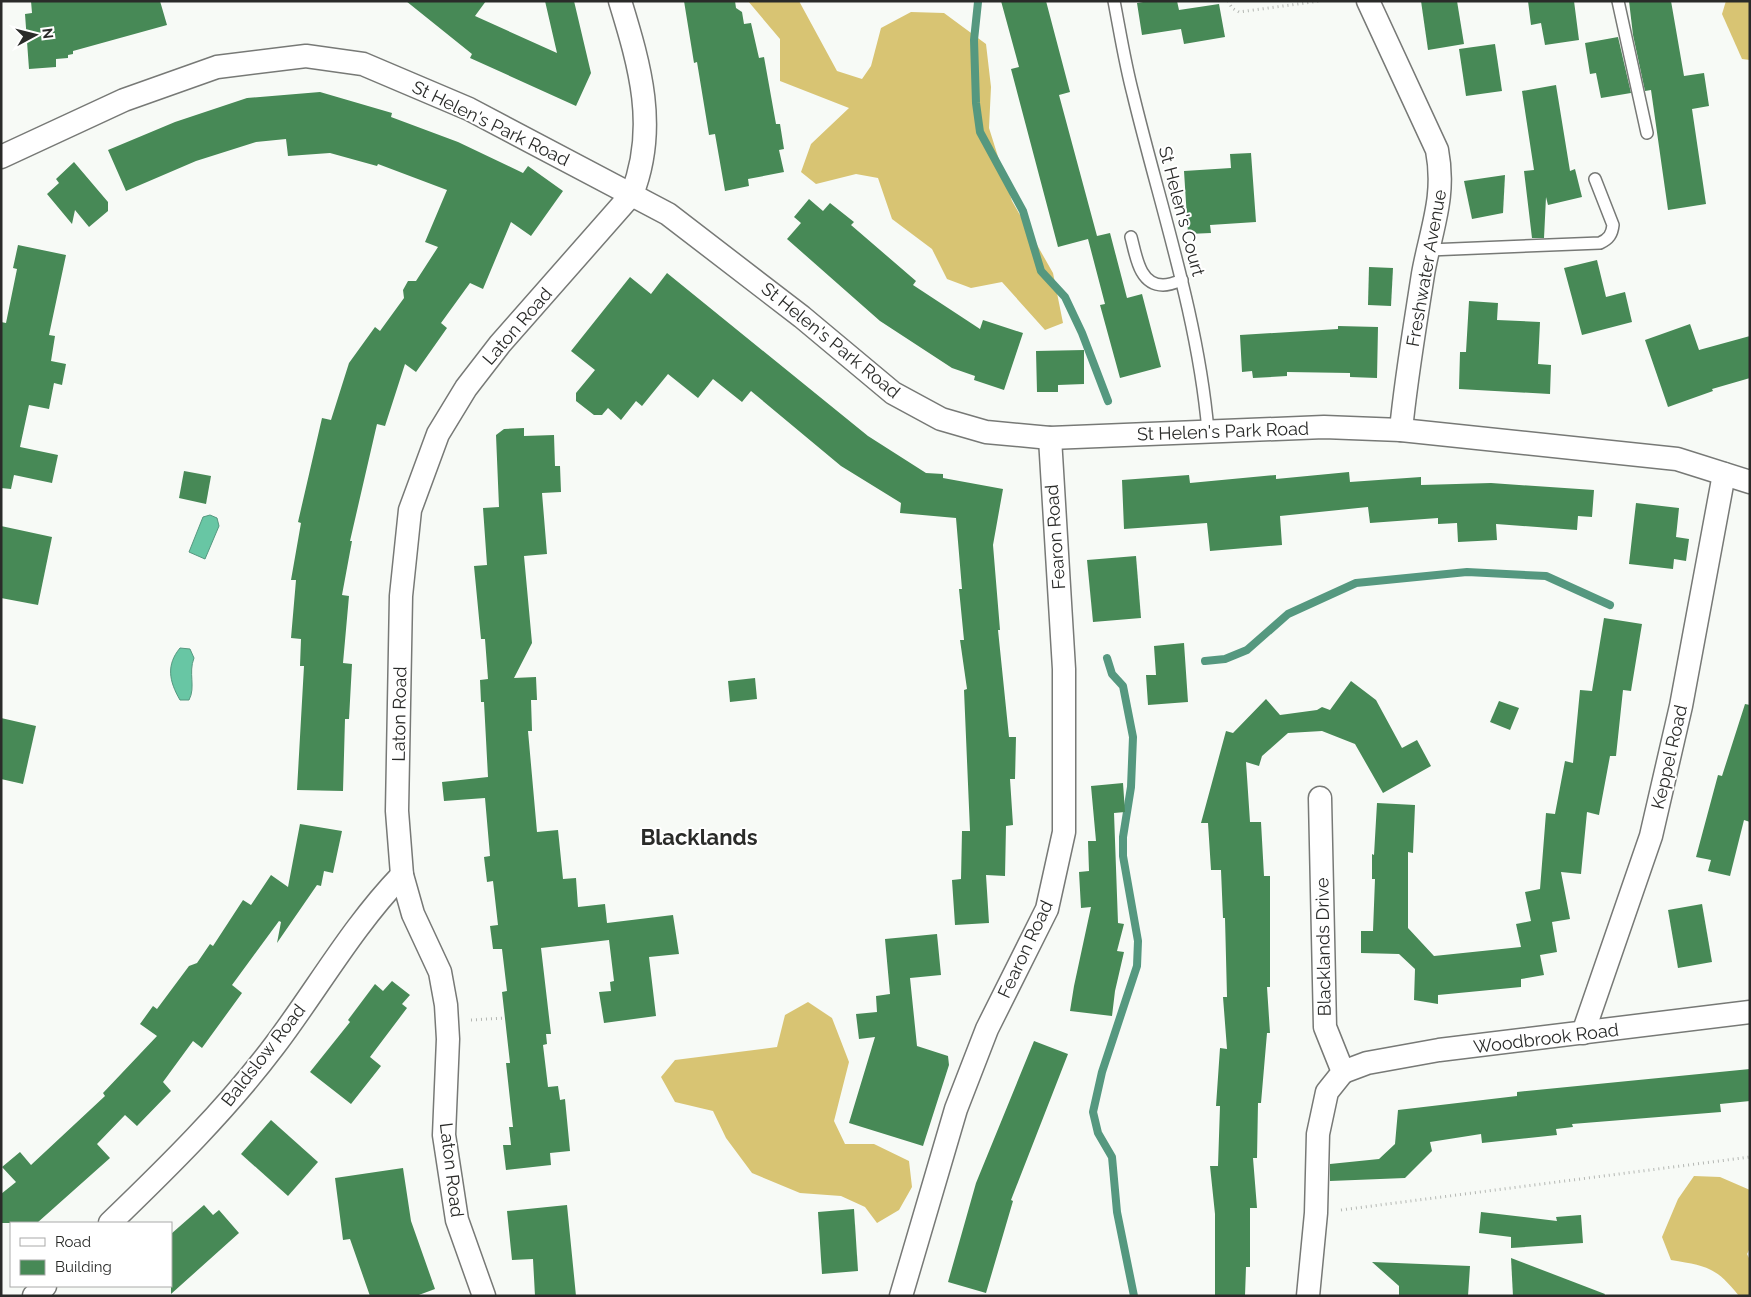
<svg xmlns="http://www.w3.org/2000/svg" width="1751" height="1297" viewBox="0 0 1751 1297" font-family="Raleway,sans-serif">
	<style>
		.forest { fill: #d8c473 }
		.water { fill: #68c6a4; stroke: #55987f }
		.lines { fill: none; stroke-linecap: round; stroke-linejoin: round }
		.stream { stroke: #55987f; stroke-width: 8 }
		.building { fill: #478956 }
		.lane-casing { stroke: #777976; stroke-width: 14 }
		.street-casing { stroke: #777976; stroke-width: 25 }
		.path { stroke: #b4b7b3; stroke-width: 3; stroke-dasharray: 1 4; stroke-linecap: butt }
		.lane { stroke: #fff; stroke-width: 11 }
		.street { stroke: #fff; stroke-width: 22 }
		.labels { text-anchor: middle; dominant-baseline: central; stroke-width: 4; stroke-linejoin: round; paint-order: stroke }
		.street-label { font-size: 18px; fill: #2a2b29; stroke: #fff }
		.district-label { font-size: 22px; font-weight: bold; fill: #2a2b29; stroke: #fff }
	</style>
	<rect width="100%" height="100%" fill="#f7faf6"/>
	<g class="forest">
		<polygon points="748,1 799,1 837,71 862,79 871,66 881,28 911,12 944,13 986,44 991,87 989,128 1012,201 1053,273 1063,323 1045,330 1002,282 971,288 947,279 932,249 892,219 878,178 856,174 816,184 801,172 811,144 849,108 780,81 780,39"/>
		<polygon points="1726,1 1750,1 1750,60 1742,59 1722,14"/>
		<polygon points="808,1002 832,1018 849,1062 834,1121 845,1144 874,1144 909,1161 912,1187 899,1210 877,1223 865,1207 841,1196 800,1193 752,1173 726,1138 713,1111 675,1102 661,1077 675,1060 777,1047 785,1015"/>
		<path d="M1694,1176L1720,1177L1750,1190V1248L1747,1254L1750,1260V1296H1739C1716,1267 1707,1266 1671,1260L1662,1237L1678,1199Z"/>
	</g>
	<g class="water">
		<polygon points="210,515 217,518 219,526 205,559 189,552 203,517"/>
		<path d="M180,648L190,649L194,658C188,673 196,687 189,700H180C169,681 166,665 180,648Z"/>
	</g>
	<g class="lines">
		<g class="stream">
			<polyline points="978,2 974,40 976,103 980,132 1023,211 1041,271 1065,297 1082,333 1108,401"/>
			<polyline points="1107,658 1112,674 1123,686 1133,737 1131,787 1123,837 1123,856 1138,941 1137,966 1102,1072 1093,1112 1098,1133 1112,1157 1117,1212 1134,1296"/>
			<polyline points="1205,661 1225,659 1247,650 1288,614 1356,583 1467,572 1546,576 1610,605"/>
		</g>
	</g>
	<g class="building">
		<polygon points="31,1 160,1 167,25 73,51 73,54 68,55 68,58 56,59 56,67 29,69 25,14 32,13"/>
		<polygon points="406,1 486,1 475,16 557,53 545,1 574,1 591,73 576,106 470,58 472,54"/>
		<polygon points="684,1 735,1 736,8 742,12 744,24 751,23 759,58 764,57 776,124 780,124 784,149 779,150 784,172 748,179 749,186 725,191 715,134 709,135 697,62 694,63"/>
		<polygon points="1001,1 1046,1 1070,92 1059,95 1097,236 1110,233 1127,298 1142,294 1161,367 1120,378 1100,305 1105,304 1088,239 1058,247 1011,69 1019,67"/>
		<polygon points="1149,1 1177,1 1179,10 1219,4 1225,37 1184,44 1181,29 1142,35 1137,3"/>
		<polygon points="1421,1 1457,1 1464,44 1428,50"/>
		<polygon points="1528,1 1574,1 1579,40 1545,45 1541,23 1531,25"/>
		<polygon points="1629,1 1671,1 1684,76 1704,73 1709,106 1692,109 1706,204 1668,210 1651,90 1645,91 1633,35"/>
		<polygon points="1618,37 1631,93 1601,98 1596,73 1590,74 1585,43"/>
		<polygon points="1495,44 1502,91 1466,96 1459,49"/>
		<polygon points="1556,85 1570,171 1575,169 1582,197 1548,205 1546,197 1544,238 1532,238 1524,171 1534,170 1522,91"/>
		<polygon points="320,92 392,113 391,117 458,142 523,173 528,166 563,191 531,236 511,222 483,289 470,283 441,323 447,328 416,372 405,364 385,426 377,424 350,541 352,541 342,595 349,596 343,663 352,664 349,719 345,719 343,791 297,790 304,666 300,666 301,639 291,638 296,580 291,580 301,523 298,522 322,418 331,420 349,363 375,327 380,331 404,298 403,290 408,281 416,281 438,247 425,242 447,190 378,164 377,166 330,153 288,156 286,139 256,142 196,161 126,191 108,150 175,122 247,98"/>
		<polygon points="1251,153 1256,222 1210,225 1211,233 1188,234 1184,171 1231,168 1230,154"/>
		<polygon points="74,162 108,202 108,211 89,227 75,210 72,224 47,194 59,183 56,179"/>
		<polygon points="1505,175 1503,213 1472,219 1464,181"/>
		<polygon points="809,199 823,211 830,203 854,222 851,225 916,281 913,285 980,329 983,320 1023,333 1004,390 974,380 975,376 952,368 880,321 787,239 801,223 794,217"/>
		<polygon points="18,245 66,255 49,335 55,336 51,361 66,364 62,385 54,383 49,409 29,405 20,447 58,455 52,483 14,475 11,489 1,488 1,322 6,323 17,269 13,268"/>
		<polygon points="1597,260 1606,297 1625,292 1632,322 1582,335 1564,268"/>
		<polygon points="1369,267 1393,268 1391,306 1368,305"/>
		<polygon points="667,273 868,436 926,473 943,474 943,478 1003,489 993,545 1000,630 998,630 1009,737 1016,737 1015,779 1010,779 1013,825 1006,826 1005,876 986,875 989,923 955,925 952,880 961,879 962,831 970,831 964,690 967,689 960,640 964,640 959,589 962,589 956,518 900,513 901,503 841,466 751,391 742,402 713,379 698,398 668,374 642,406 636,401 621,420 608,408 602,415 594,415 576,401 576,393 595,370 571,351 630,277 651,294"/>
		<polygon points="1469,301 1498,303 1497,320 1540,322 1538,364 1551,365 1550,394 1459,389 1460,352 1466,352"/>
		<polygon points="1690,324 1699,350 1750,336 1750,378 1712,389 1713,391 1668,407 1645,340"/>
		<polygon points="1338,326 1378,327 1377,378 1350,377 1350,373 1287,372 1287,376 1253,378 1252,371 1242,372 1240,335 1338,329"/>
		<polygon points="1084,350 1084,384 1058,385 1058,392 1037,392 1036,351"/>
		<polygon points="524,428 524,436 554,435 555,466 560,466 561,492 542,493 547,554 524,556 532,643 514,678 536,677 537,700 531,700 532,731 528,731 537,832 558,830 563,879 576,878 578,907 605,904 607,923 673,915 679,954 649,957 656,1016 604,1023 599,992 611,991 610,982 614,981 609,940 541,948 551,1034 546,1034 547,1044 543,1045 548,1087 558,1086 560,1100 565,1099 570,1151 550,1153 551,1165 506,1170 503,1145 511,1145 509,1127 513,1127 506,1063 510,1063 502,992 507,991 502,949 493,949 490,926 498,925 493,881 487,882 484,857 490,856 485,798 444,801 442,782 488,777 484,702 481,702 480,680 488,679 485,639 481,639 474,566 487,565 483,508 499,507 496,435 504,429"/>
		<polygon points="184,471 211,476 206,504 179,498"/>
		<polygon points="1349,472 1350,482 1421,477 1421,485 1491,483 1594,490 1592,517 1578,516 1577,530 1496,524 1497,540 1458,542 1457,523 1438,524 1438,518 1370,523 1368,507 1280,516 1282,545 1210,551 1207,523 1124,529 1122,480 1189,475 1190,483 1276,475 1276,479"/>
		<polygon points="1636,503 1679,508 1676,537 1689,539 1686,561 1674,559 1673,569 1629,564"/>
		<polygon points="1,526 52,537 38,605 1,598"/>
		<polygon points="1136,556 1141,618 1093,622 1087,560"/>
		<polygon points="1604,618 1642,624 1631,691 1623,690 1616,756 1610,756 1599,815 1587,812 1581,874 1561,872 1570,919 1552,922 1557,952 1540,955 1544,975 1521,979 1521,987 1438,995 1438,1004 1414,1000 1415,969 1399,954 1361,953 1361,931 1373,931 1375,879 1372,879 1372,854 1374,855 1377,803 1415,805 1413,853 1408,852 1408,928 1434,956 1521,947 1516,924 1531,921 1525,892 1540,889 1546,813 1555,814 1565,761 1573,763 1580,690 1592,691"/>
		<polygon points="1184,643 1188,702 1148,705 1146,675 1156,675 1154,646"/>
		<polygon points="755,678 757,699 730,702 728,681"/>
		<polygon points="1351,681 1376,700 1402,748 1417,740 1431,766 1383,793 1355,744 1322,731 1288,733 1262,756 1259,766 1246,762 1250,822 1261,822 1264,876 1270,876 1270,987 1267,987 1270,1033 1267,1033 1261,1103 1258,1103 1257,1158 1253,1158 1257,1208 1250,1208 1250,1267 1246,1267 1245,1296 1215,1296 1215,1214 1210,1166 1218,1166 1220,1106 1216,1106 1220,1048 1227,1049 1223,997 1227,997 1225,918 1223,918 1221,870 1211,870 1208,823 1201,823 1226,731 1233,733 1266,699 1280,715 1317,710 1322,707 1330,710"/>
		<polygon points="1499,701 1519,708 1510,730 1490,722"/>
		<polygon points="1745,704 1750,705 1750,822 1744,820 1730,876 1708,871 1711,860 1696,857 1718,775 1722,776"/>
		<polygon points="1,718 36,726 23,784 1,779"/>
		<polygon points="1123,783 1125,812 1114,813 1118,923 1124,924 1117,951 1124,952 1115,991 1112,1016 1070,1011 1074,986 1091,907 1081,908 1079,872 1089,871 1088,841 1096,841 1091,786"/>
		<polygon points="300,824 342,831 333,873 324,871 321,886 317,885 277,943 281,922 279,921 232,985 242,993 202,1048 193,1041 163,1082 171,1091 137,1126 125,1115 97,1144 110,1158 37,1223 1,1223 1,1194 16,1182 2,1167 20,1152 31,1165 105,1096 103,1093 157,1036 140,1024 153,1006 157,1009 189,966 197,963 210,944 213,946 243,900 251,905 271,875 288,887"/>
		<polygon points="1702,904 1712,962 1678,968 1668,910"/>
		<polygon points="937,934 941,975 910,978 917,1046 948,1056 949,1065 923,1146 849,1123 875,1037 859,1039 856,1014 877,1012 876,996 890,994 885,939"/>
		<polygon points="392,981 410,995 402,1004 407,1008 370,1057 381,1066 351,1104 310,1072 350,1022 348,1020 375,984 383,991"/>
		<polygon points="1034,1041 1068,1054 1011,1200 1013,1201 986,1293 948,1282 976,1183"/>
		<polygon points="1750,1069 1750,1101 1720,1104 1721,1112 1572,1124 1573,1127 1556,1129 1557,1135 1482,1143 1481,1134 1430,1142 1432,1151 1405,1178 1330,1181 1330,1164 1379,1159 1395,1144 1398,1110 1517,1096 1517,1092"/>
		<polygon points="271,1120 318,1162 288,1196 241,1154"/>
		<polygon points="403,1168 411,1221 435,1289 416,1296 370,1296 350,1239 343,1240 335,1178"/>
		<polygon points="204,1205 213,1215 219,1210 239,1233 171,1294 171,1234"/>
		<polygon points="567,1205 576,1296 535,1296 533,1259 512,1260 507,1211"/>
		<polygon points="854,1209 858,1271 822,1274 818,1212"/>
		<polygon points="1481,1212 1557,1221 1556,1217 1581,1215 1583,1243 1511,1248 1511,1237 1479,1233"/>
		<polygon points="1511,1258 1605,1294 1604,1296 1513,1296"/>
		<polygon points="1372,1262 1470,1266 1468,1296 1399,1296 1399,1286"/>
	</g>
	<g class="lines">
		<g class="lane-casing">
			<g id="lane">
				<path d="M1114,1C1120,32 1125,64 1133,94C1160,206 1198,316 1208,431"/>
				<polyline points="1618,1 1647,133"/>
				<path d="M1131,237C1136,255 1139,285 1163,285C1169,285 1177,282 1182,280"/>
				<path d="M1429,250L1600,243C1609,239 1612,234 1613,225L1595,179"/>
			</g>
		</g>
		<g class="street-casing">
			<g id="street">
				<path d="M1368,1L1437,150C1446,197 1431,229 1423,274C1415,326 1406,378 1401,430"/>
				<polyline points="1,157 124,100 217,67 306,56 363,64 469,109 668,214 802,317 893,393 941,419 986,432 1050,438 1324,427 1401,430 1677,459 1750,482"/>
				<polyline points="1583,1033 1651,836 1681,706 1724,474"/>
				<polyline points="1343,1072 1367,1063 1439,1050 1750,1012"/>
				<path d="M110,1223C168,1167 226,1110 275,1045C318,988 352,927 402,875"/>
				<polyline points="34,1296 45,1286"/>
				<path d="M484,1296L457,1220L444,1135L448,1039L446,1005L440,972L413,914L402,875L397,811L401,596L410,510L438,434L466,388L500,344L632,194C658,128 640,66 620,1"/>
				<polyline points="901,1296 956,1109 987,1029 1047,909 1064,832 1064,669 1050,438"/>
				<polyline points="1308,1296 1316,1213 1318,1134 1327,1092 1343,1072 1325,1027 1320,798"/>
			</g>
		</g>
		<g class="path">
			<polyline points="1228,1 1232,8 1239,12 1320,1"/>
			<polyline points="471,1020 505,1018"/>
			<polyline points="1341,1210 1750,1157"/>
		</g>
		<use href="#lane" class="lane"/>
		<use href="#street" class="street"/>
	</g>
	<g class="labels">
		<g class="street-label">
			<text transform="translate(491 123) rotate(26)">St Helen's Park Road</text>
			<text transform="translate(1182 211) rotate(75)">St Helen's Court</text>
			<text transform="translate(1426 268) rotate(-80)">Freshwater Avenue</text>
			<text transform="translate(517 326) rotate(-49)">Laton Road</text>
			<text transform="translate(831 340) rotate(39)">St Helen's Park Road</text>
			<text transform="translate(1223 431) rotate(-2)">St Helen's Park Road</text>
			<text transform="translate(1055 537) rotate(-94)">Fearon Road</text>
			<text transform="translate(399 714) rotate(-89)">Laton Road</text>
			<text transform="translate(1669 757) rotate(-77)">Keppel Road</text>
			<text transform="translate(1323 947) rotate(-91)">Blacklands Drive</text>
			<text transform="translate(1025 949) rotate(-65)">Fearon Road</text>
			<text transform="translate(1546 1038) rotate(-7)">Woodbrook Road</text>
			<text transform="translate(263 1055) rotate(-52)">Baldslow Road</text>
			<text transform="translate(452 1170) rotate(83)">Laton Road</text>
		</g>
		<g class="district-label">
			<text x="699" y="837">Blacklands</text>
		</g>
	</g>
	<rect width="1751" height="1297" fill="none" stroke="#2a2b29" stroke-width="5"/>
	<rect x="10" y="1222" width="162" height="65" fill="#ffffff" stroke="#aaaaa9"/>
	<rect x="20" y="1238" width="25" height="8" fill="#ffffff" stroke="#aaaaa9"/>
	<text x="55" y="1247" font-size="15" fill="#2a2b29">Road</text>
	<rect x="20" y="1260" width="25" height="15" fill="#478956" stroke="#aaaaa9"/>
	<text x="55" y="1272" font-size="15" fill="#2a2b29">Building</text>
	<g transform="translate(35 35) rotate(83)" stroke="#ffffff" stroke-width="4" paint-order="stroke">
	<path d="M0-4L9 19L0 12L-9 19Z" fill="#2a2b29"/>
	<text y="-8" font-size="14" font-weight="bold" text-anchor="middle" fill="#2a2b29">N</text>
	</g>
</svg>
